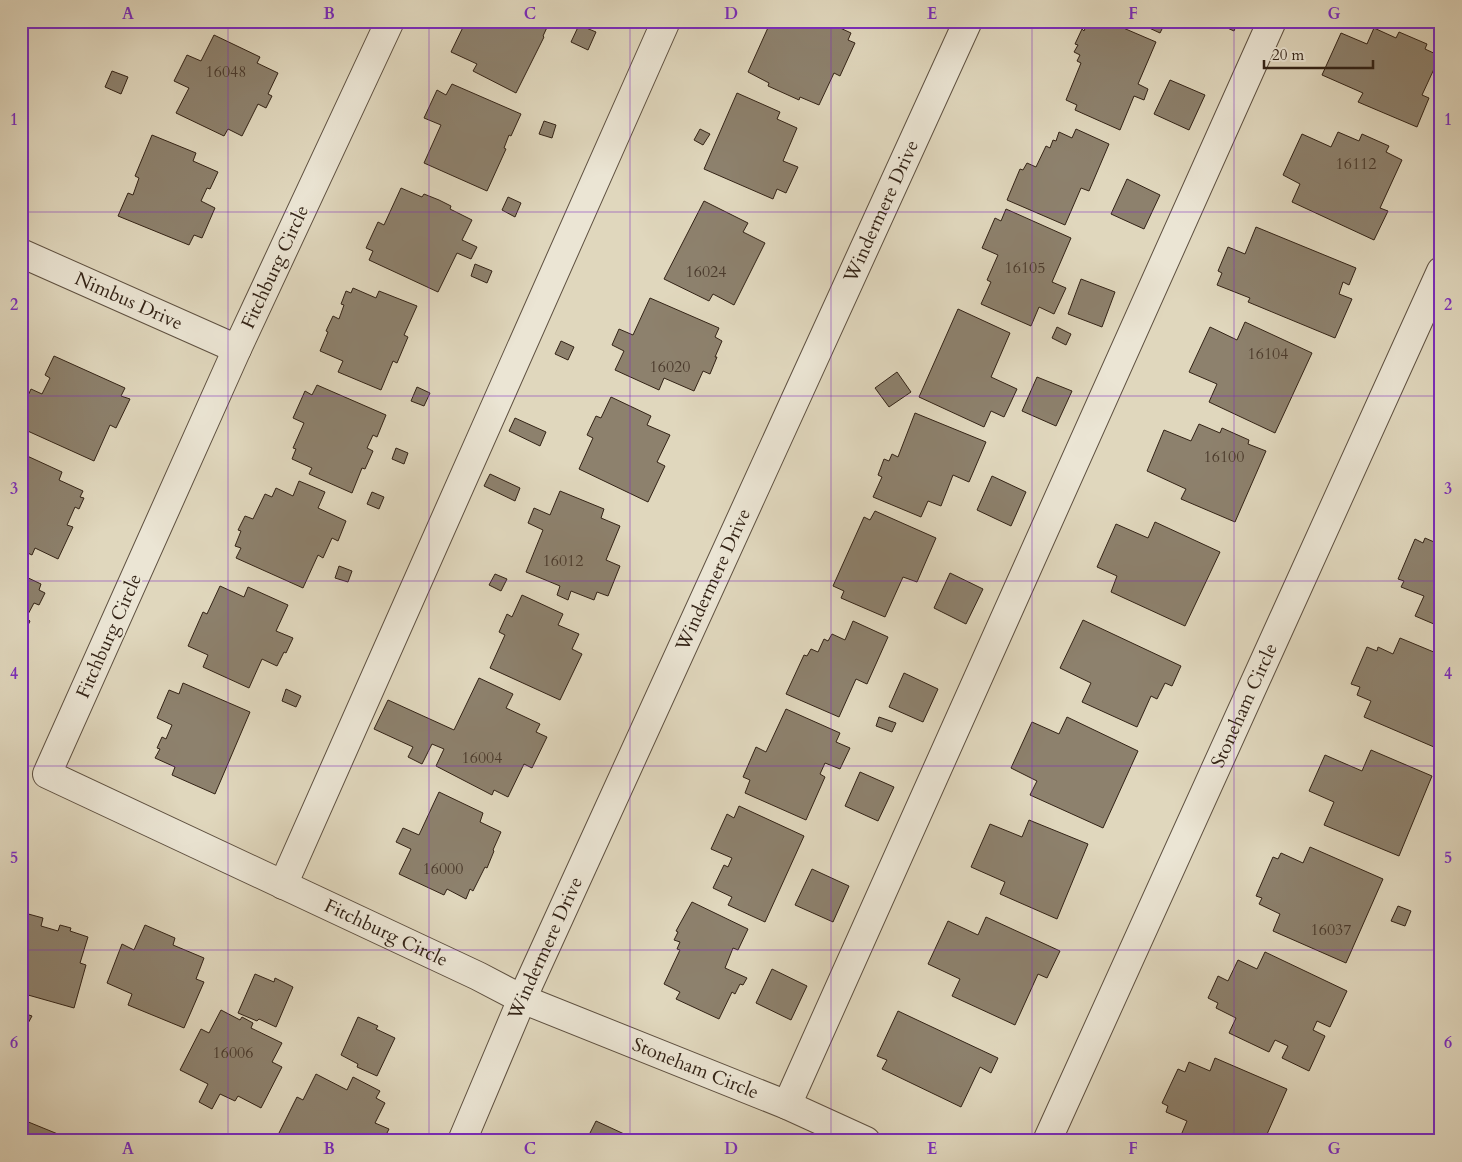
<svg xmlns="http://www.w3.org/2000/svg" width="1462" height="1162" viewBox="0 0 1462 1162" font-family="Cardo,serif">
	<style>
		.building { fill: #8d816d; stroke: #332316 }
		.lines { fill: none; stroke-linecap: round; stroke-linejoin: round }
		.minor-casing { stroke: #5e5040; stroke-width: 30 }
		.minor { stroke: #ebe5d4; stroke-width: 28 }
		.grid { fill: none; stroke: #7b2cbf; stroke-width: 1; stroke-opacity: 0.55 }
		.labels { text-anchor: middle; dominant-baseline: central; stroke-width: 4; stroke-linejoin: round; paint-order: stroke }
		.number-label { font-size: 16px; fill: #4a3a2c }
		.street-label { font-size: 19px; fill: #332316; stroke: #ebe5d4 }
		.neatline { fill: none; stroke: #7b2cbf; stroke-width: 2 }
		.grid-label { font-size: 16px; text-anchor: middle; font-weight: bold; fill: #7b2cbf }
	</style>
	<rect width="100%" height="100%" fill="#e0d7bd"/>
	<filter id="stains"><feTurbulence type="fractalNoise" baseFrequency=".004" numOctaves="4"/><feColorMatrix values="0 0 0 0 .2 0 0 0 0 .09 0 0 0 0 .02 0 0 0 .5 -.17"/></filter>
	<radialGradient id="worn" r=".72"><stop offset=".6" stop-color="#630" stop-opacity="0"/><stop offset="1" stop-color="#630" stop-opacity=".3"/></radialGradient>
	<g class="building">
		<polygon points="466,21 473,23 474,21 550,21 543,36 544,37 516,93 473,71 477,64 451,52"/>
		<polygon points="771,21 825,21 851,33 848,40 855,43 840,76 834,73 819,105 800,97 799,100 768,86 769,83 748,72"/>
		<polygon points="1088,21 1107,21 1156,42 1138,84 1148,89 1144,100 1134,96 1120,130 1075,110 1077,105 1066,100 1081,63 1077,61 1080,55 1074,52 1078,45 1075,44 1082,29 1084,31"/>
		<polygon points="1134,21 1166,21 1160,33"/>
		<polygon points="1212,21 1238,21 1234,31"/>
		<polygon points="579,25 596,32 588,50 571,42"/>
		<polygon points="1374,28 1396,38 1399,32 1427,44 1425,49 1440,56 1422,95 1429,98 1417,127 1358,102 1363,93 1322,75 1341,33 1367,44"/>
		<polygon points="214,35 260,57 257,63 278,73 268,94 272,96 266,108 258,104 242,136 228,129 224,136 176,113 189,88 174,81 187,55 201,61"/>
		<polygon points="112,71 128,77 121,94 105,87"/>
		<polygon points="1170,80 1205,95 1189,130 1154,114"/>
		<polygon points="452,84 521,114 511,136 509,135 504,148 506,149 487,191 424,163 441,125 424,118 437,90 446,95"/>
		<polygon points="737,93 780,112 777,119 797,128 783,161 798,167 786,193 777,189 773,199 704,169"/>
		<polygon points="544,121 556,125 552,138 539,134"/>
		<polygon points="700,129 710,134 703,145 694,140"/>
		<polygon points="1076,129 1109,144 1089,191 1081,188 1065,225 1007,200 1020,169 1023,170 1027,163 1036,167 1046,146 1050,148 1053,140 1056,141 1059,132 1072,138"/>
		<polygon points="1338,132 1359,141 1362,134 1389,146 1386,152 1402,160 1380,208 1388,211 1374,240 1292,202 1300,184 1283,175 1302,134 1331,147"/>
		<polygon points="152,135 196,153 193,161 218,172 210,189 207,188 201,201 215,208 202,238 194,235 189,245 118,216 128,193 133,195 139,178 135,176"/>
		<polygon points="1127,179 1160,195 1144,229 1111,214"/>
		<polygon points="401,188 422,197 424,194 439,200 451,206 450,209 472,220 462,240 477,247 471,259 457,253 438,292 369,260 373,251 366,248 378,222 384,225"/>
		<polygon points="508,197 521,203 515,217 502,210"/>
		<polygon points="704,201 748,223 743,232 765,243 734,305 713,294 709,301 664,279"/>
		<polygon points="1006,209 1071,238 1052,282 1066,288 1054,314 1039,307 1031,326 981,304 991,282 987,280 998,255 982,248 995,218 1001,221"/>
		<polygon points="1256,227 1356,268 1349,285 1343,282 1339,294 1352,299 1335,338 1248,302 1250,298 1217,285 1222,273 1218,271 1228,247 1245,254"/>
		<polygon points="475,264 492,271 487,283 471,276"/>
		<polygon points="1081,279 1115,292 1102,327 1068,314"/>
		<polygon points="353,288 376,298 379,291 417,306 404,335 408,337 397,363 393,361 381,390 338,372 343,361 320,351 328,332 326,331 333,316 339,319 344,305 341,304 346,291 351,293"/>
		<polygon points="650,298 719,328 715,337 722,341 715,357 717,357 710,374 703,371 694,391 664,378 659,390 615,370 624,351 612,345 619,329 633,335"/>
		<polygon points="958,309 1010,333 991,377 1017,389 1004,417 991,411 984,427 919,397"/>
		<polygon points="1245,322 1312,353 1275,433 1209,402 1217,384 1189,372 1210,327 1237,340"/>
		<polygon points="1057,327 1071,334 1066,345 1052,338"/>
		<polygon points="561,341 574,347 568,360 555,354"/>
		<polygon points="54,356 125,388 121,396 130,399 116,428 110,425 94,461 21,428 21,411 31,389 42,394 50,378 45,375"/>
		<polygon points="897,372 911,392 889,407 875,388"/>
		<polygon points="1037,377 1072,391 1056,426 1022,411"/>
		<polygon points="317,385 386,415 377,437 373,435 367,448 373,451 365,469 362,468 352,493 309,474 312,468 292,459 296,449 293,448 304,423 293,418 305,391 312,395"/>
		<polygon points="417,387 430,393 424,406 411,401"/>
		<polygon points="611,397 651,416 647,425 670,435 657,462 665,466 648,502 579,469 593,438 587,435 596,416 601,418"/>
		<polygon points="915,413 986,442 969,482 953,475 941,506 928,501 921,517 873,497 882,477 878,475 884,459 889,461 892,454 898,457"/>
		<polygon points="515,418 546,432 540,446 509,431"/>
		<polygon points="1199,424 1220,433 1222,428 1249,440 1248,444 1266,451 1235,522 1181,499 1186,489 1147,471 1164,430 1191,441"/>
		<polygon points="396,448 408,453 404,464 392,459"/>
		<polygon points="25,455 62,472 59,480 83,491 80,497 84,498 79,509 75,507 67,525 73,527 58,559 35,548 32,555 21,550 21,462"/>
		<polygon points="490,474 520,488 515,501 484,486"/>
		<polygon points="992,476 1026,492 1011,526 977,510"/>
		<polygon points="299,481 325,492 318,508 346,521 338,541 332,538 323,558 318,555 303,588 236,558 241,548 235,546 241,531 238,530 245,516 253,519 265,494 272,497 276,488 293,496"/>
		<polygon points="560,491 604,509 601,518 620,526 606,560 620,566 608,596 597,592 594,600 571,591 568,600 557,595 560,586 526,572 543,530 528,523 534,508 550,515"/>
		<polygon points="372,492 384,497 379,509 367,504"/>
		<polygon points="875,511 936,538 917,582 903,577 885,617 841,598 844,591 833,586 864,517 870,520"/>
		<polygon points="1155,522 1220,552 1185,626 1111,592 1117,576 1097,567 1116,524 1148,538"/>
		<polygon points="1425,538 1441,545 1441,627 1415,616 1424,596 1401,587 1404,581 1398,579 1415,539 1423,543"/>
		<polygon points="339,566 352,571 348,582 335,578"/>
		<polygon points="21,570 24,571 22,575 41,584 39,590 45,593 39,605 34,603 26,618 30,621 21,640"/>
		<polygon points="950,573 983,589 966,624 934,608"/>
		<polygon points="495,574 507,579 501,591 489,585"/>
		<polygon points="220,586 244,597 248,587 288,605 276,631 293,638 286,653 284,652 277,666 262,659 249,688 203,667 208,655 188,646 203,612 207,614"/>
		<polygon points="522,595 563,614 558,625 579,634 572,649 582,654 560,700 490,668 505,635 499,632 507,614 512,617"/>
		<polygon points="1083,620 1181,666 1172,686 1165,683 1157,699 1151,696 1137,727 1082,702 1091,683 1060,668"/>
		<polygon points="853,621 888,637 867,684 856,679 839,717 786,694 804,655 807,656 811,649 818,652 824,639 828,641 832,634 845,640"/>
		<polygon points="1400,638 1441,655 1441,750 1364,717 1371,701 1357,695 1360,687 1351,684 1367,647 1377,651 1378,647 1393,654"/>
		<polygon points="904,673 938,689 923,722 889,707"/>
		<polygon points="479,678 513,694 506,708 540,724 536,732 547,737 532,768 524,764 508,797 494,790 492,795 436,766 444,749 432,744 422,764 408,757 413,747 374,729 388,700 454,730"/>
		<polygon points="183,683 250,712 215,794 172,775 175,767 155,758 160,749 157,748 162,737 166,739 172,725 157,718 169,690 179,694"/>
		<polygon points="286,689 301,696 296,707 282,701"/>
		<polygon points="786,709 840,733 836,742 850,748 840,769 825,763 820,774 825,777 806,820 745,793 750,780 743,777 756,747 766,752"/>
		<polygon points="879,717 896,723 892,732 876,726"/>
		<polygon points="1067,717 1138,751 1103,828 1030,795 1037,781 1011,768 1032,722 1059,734"/>
		<polygon points="1371,750 1432,776 1399,856 1324,825 1334,802 1309,791 1325,755 1362,771"/>
		<polygon points="860,772 894,787 878,821 845,806"/>
		<polygon points="439,792 483,813 480,822 501,832 493,850 494,851 487,868 485,867 473,891 470,889 466,899 447,889 444,895 399,874 411,849 396,842 403,828 419,835"/>
		<polygon points="739,806 804,836 765,922 728,905 732,897 713,888 724,865 728,867 732,858 711,849 727,814 734,818"/>
		<polygon points="1029,820 1088,844 1057,919 1000,894 1005,882 971,867 990,824 1022,837"/>
		<polygon points="1310,847 1383,879 1346,963 1273,931 1280,914 1259,904 1262,898 1256,896 1273,857 1278,859 1281,853 1303,863"/>
		<polygon points="812,869 849,886 833,922 795,905"/>
		<polygon points="692,902 748,929 738,950 733,948 725,968 747,978 743,985 740,984 735,994 732,992 719,1019 676,999 680,992 664,984 680,950 677,949 680,942 674,940 678,932 676,931"/>
		<polygon points="1398,906 1411,911 1405,926 1391,921"/>
		<polygon points="21,912 43,918 41,926 58,931 60,925 71,928 70,931 88,937 80,963 86,965 74,1008 21,993"/>
		<polygon points="986,917 1060,951 1047,978 1038,974 1015,1025 952,996 960,979 928,964 948,921 978,935"/>
		<polygon points="145,925 175,938 173,945 204,958 196,979 204,982 184,1028 128,1005 132,994 107,983 122,944 134,950"/>
		<polygon points="1265,952 1347,991 1330,1027 1317,1021 1313,1030 1325,1036 1309,1071 1282,1058 1288,1046 1275,1040 1269,1052 1229,1033 1236,1018 1216,1008 1218,1003 1208,998 1218,976 1228,981 1238,960 1257,969"/>
		<polygon points="772,969 807,986 791,1020 756,1003"/>
		<polygon points="255,974 274,982 275,978 293,987 276,1027 259,1019 257,1021 238,1013"/>
		<polygon points="221,1010 240,1020 242,1017 253,1023 251,1028 282,1043 272,1062 282,1067 261,1108 238,1096 235,1101 220,1094 212,1109 199,1102 208,1084 180,1070 201,1029 209,1033"/>
		<polygon points="898,1011 998,1058 991,1073 980,1067 961,1107 882,1069 887,1060 877,1056"/>
		<polygon points="23,1013 32,1016 26,1027 21,1025 21,1016"/>
		<polygon points="358,1017 378,1026 376,1029 395,1038 377,1076 357,1067 358,1064 341,1055"/>
		<polygon points="1215,1058 1287,1089 1264,1141 1179,1140 1187,1121 1166,1112 1168,1106 1162,1103 1178,1069 1185,1072 1189,1062 1210,1071"/>
		<polygon points="316,1074 347,1090 353,1077 380,1091 376,1098 385,1103 375,1123 389,1129 383,1141 284,1141 277,1137 297,1097 303,1100"/>
		<polygon points="21,1119 75,1141 21,1141"/>
		<polygon points="596,1121 635,1139 634,1141 586,1141"/>
	</g>
	<g class="lines">
		<g class="minor-casing">
			<g id="minor">
				<path id="s1" d="M390,21L237,349L47,774L478,976L522,999L787,1105L866,1141"/>
				<path id="s2" d="M21,253L237,349"/>
				<polyline points="283,885 666,21"/>
				<polyline points="787,1105 1272,21"/>
				<path id="s3" d="M462,1141L522,999L968,21"/>
				<path id="s4" d="M1047,1141L1441,271"/>
			</g>
		</g>
		<use href="#minor" class="minor"/>
	</g>
	<path class="grid" d="M228,21V1141M429,21V1141M630,21V1141M831,21V1141M1032,21V1141M1234,21V1141M21,212H1441M21,396H1441M21,581H1441M21,766H1441M21,950H1441"/>
	<g class="labels">
		<g class="number-label">
			<text x="226" y="72">16048</text>
			<text x="1356" y="164">16112</text>
			<text x="1025" y="268">16105</text>
			<text x="706" y="272">16024</text>
			<text x="1268" y="354">16104</text>
			<text x="670" y="367">16020</text>
			<text x="1224" y="457">16100</text>
			<text x="563" y="561">16012</text>
			<text x="482" y="758">16004</text>
			<text x="443" y="869">16000</text>
			<text x="1331" y="930">16037</text>
			<text x="233" y="1053">16006</text>
		</g>
		<g class="street-label">
			<text stroke="none"><textPath href="#s3" startOffset="1020">Windermere Drive</textPath></text>
			<text transform="translate(275 267) rotate(-65)">Fitchburg Circle</text>
			<text stroke="none"><textPath href="#s2" startOffset="118">Nimbus Drive</textPath></text>
			<text stroke="none"><textPath href="#s3" startOffset="615">Windermere Drive</textPath></text>
			<text transform="translate(109 636) rotate(-66)">Fitchburg Circle</text>
			<text stroke="none"><textPath href="#s4" startOffset="478">Stoneham Circle</textPath></text>
			<text stroke="none"><textPath href="#s1" startOffset="1202">Fitchburg Circle</textPath></text>
			<text stroke="none"><textPath href="#s3" startOffset="210">Windermere Drive</textPath></text>
			<text stroke="none"><textPath href="#s1" startOffset="1540">Stoneham Circle</textPath></text>
		</g>
	</g>
	<rect width="1462" height="1162" fill="none" stroke="#e0d7bd" stroke-width="55"/>
	<path d="M1264 60v8h109v-8" fill="none" stroke="#332316" stroke-width="2.5"/>
	<text x="1272" y="60" font-size="15" fill="#332316" stroke="#ebe5d4" stroke-width="4" paint-order="stroke">20 m</text>
	<rect x="28" y="28" width="1406" height="1106" class="neatline"/>
	<g class="grid-label">
		<text x="128" y="19">A</text>
		<text x="329" y="19">B</text>
		<text x="530" y="19">C</text>
		<text x="731" y="19">D</text>
		<text x="932" y="19">E</text>
		<text x="1133" y="19">F</text>
		<text x="1334" y="19">G</text>
		<text x="14" y="125">1</text>
		<text x="1448" y="125">1</text>
		<text x="14" y="310">2</text>
		<text x="1448" y="310">2</text>
		<text x="14" y="494">3</text>
		<text x="1448" y="494">3</text>
		<text x="14" y="679">4</text>
		<text x="1448" y="679">4</text>
		<text x="14" y="863">5</text>
		<text x="1448" y="863">5</text>
		<text x="14" y="1048">6</text>
		<text x="1448" y="1048">6</text>
		<text x="128" y="1154">A</text>
		<text x="329" y="1154">B</text>
		<text x="530" y="1154">C</text>
		<text x="731" y="1154">D</text>
		<text x="932" y="1154">E</text>
		<text x="1133" y="1154">F</text>
		<text x="1334" y="1154">G</text>
	</g>
	<rect width="100%" height="100%" filter="url(#stains)"/>
	<rect width="100%" height="100%" fill="url(#worn)"/>
</svg>
